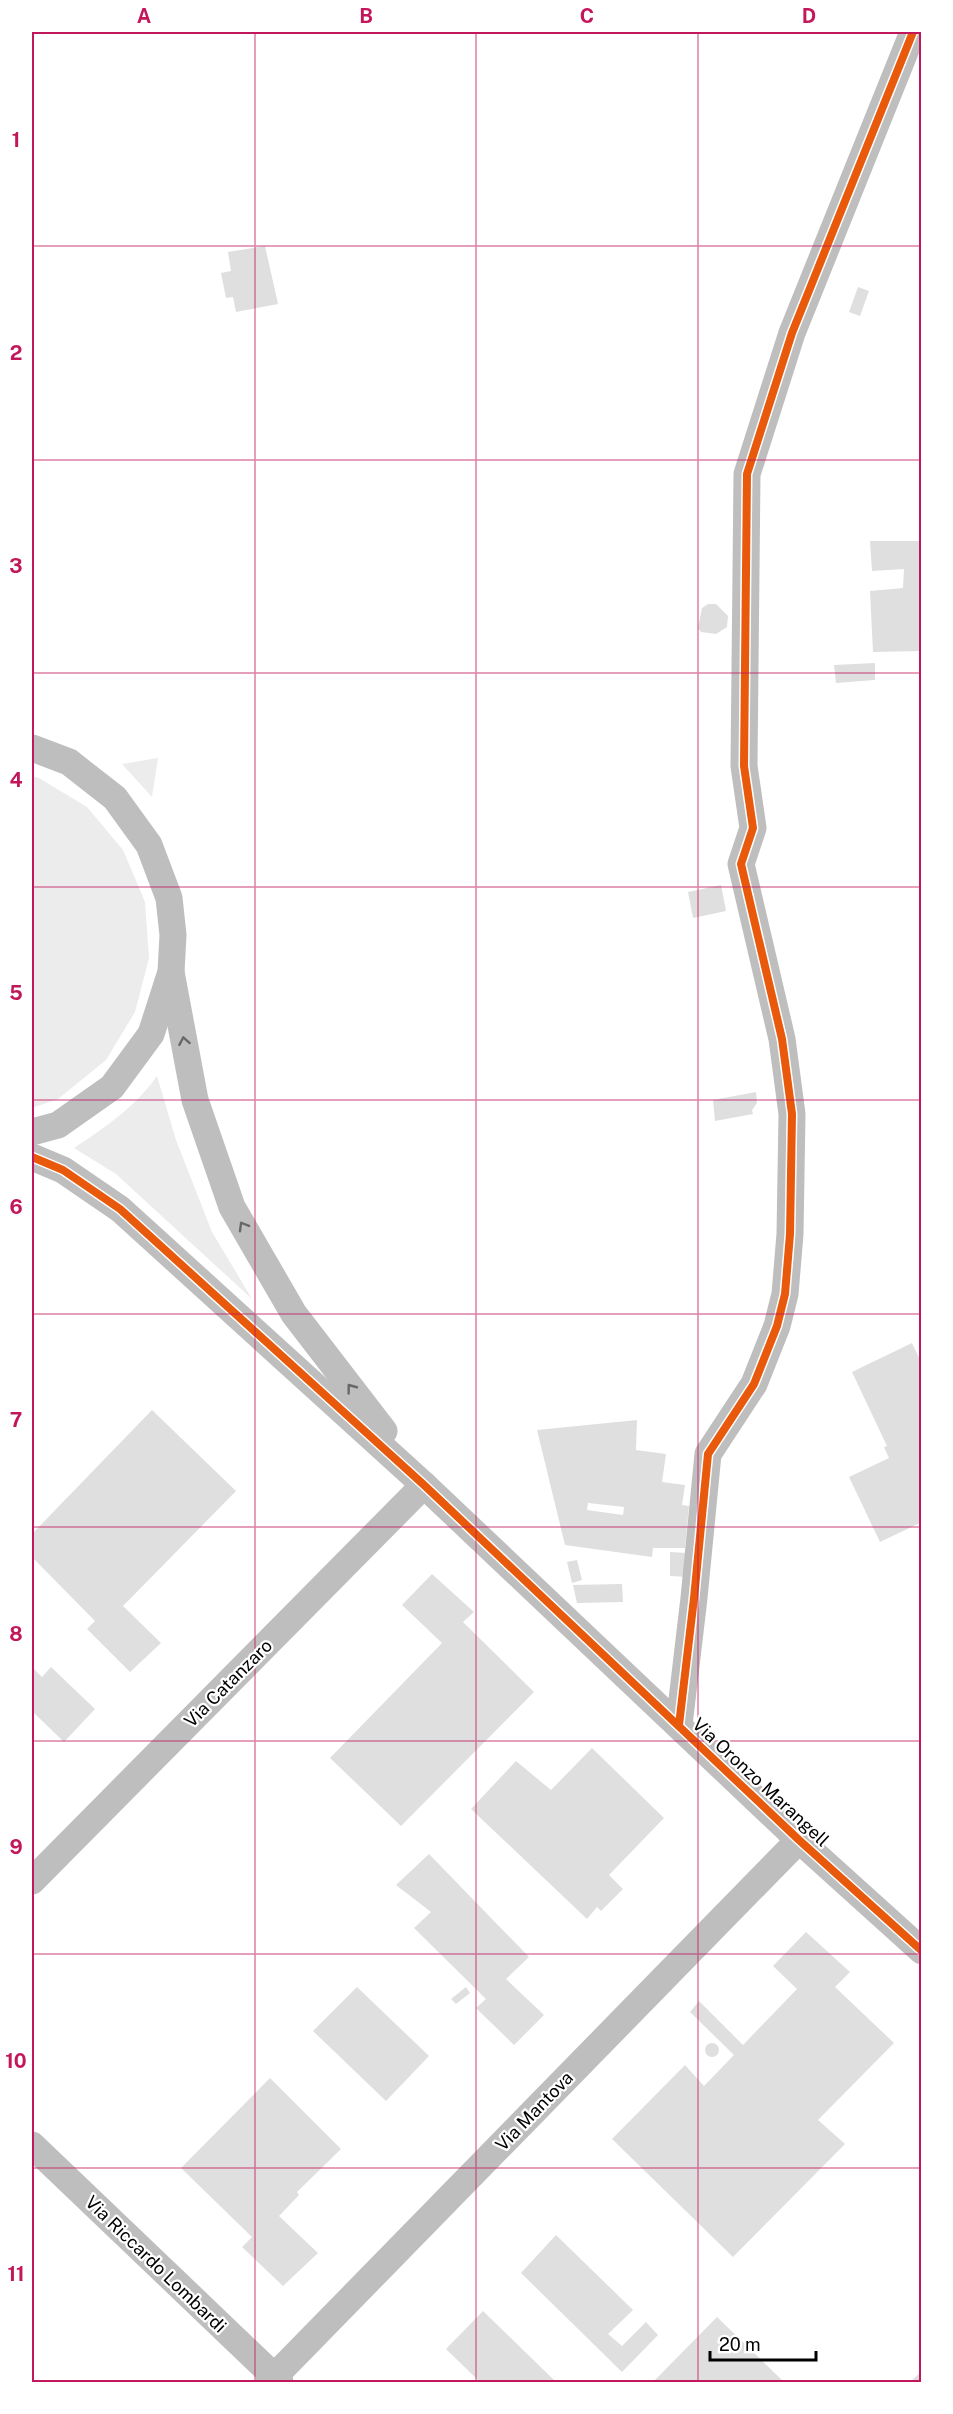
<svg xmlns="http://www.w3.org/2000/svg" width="953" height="2414" viewBox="0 0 953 2414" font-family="'Public Sans',sans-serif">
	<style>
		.green { fill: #ececec }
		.building { fill: #dfdfdf; fill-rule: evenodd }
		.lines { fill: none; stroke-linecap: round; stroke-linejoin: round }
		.minor { stroke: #bebebe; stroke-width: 27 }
		.cycleway-casing { stroke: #fff; stroke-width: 11 }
		.cycleway { stroke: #e8590c; stroke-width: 8 }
		.oneway { stroke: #686868 }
		.grid { fill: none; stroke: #c2185b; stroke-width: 1.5; stroke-opacity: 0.55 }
		.labels { text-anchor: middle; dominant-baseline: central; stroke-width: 4.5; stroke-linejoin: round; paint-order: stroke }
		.street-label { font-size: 18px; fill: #000; stroke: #fff }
		.neatline { fill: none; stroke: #c2185b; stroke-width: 2 }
		.grid-label { font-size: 20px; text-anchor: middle; font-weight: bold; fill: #c2185b }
	</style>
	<rect width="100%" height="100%" fill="#fff"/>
	<g class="green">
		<polygon points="158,758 152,797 122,764"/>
		<polygon points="32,776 39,778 87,807 123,850 145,902 149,958 135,1012 106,1060 58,1099 32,1108"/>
		<path d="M157,1076L176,1140L212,1232L252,1299L116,1174L74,1148C106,1127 135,1107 157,1076Z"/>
	</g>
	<g class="building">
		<polygon points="265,246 278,304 236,312 233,297 226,298 221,273 231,271 228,252"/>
		<polygon points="858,287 869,291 860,316 849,312"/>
		<polygon points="870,541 922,541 922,651 873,652 870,591 903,588 904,569 872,571"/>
		<polygon points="708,604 716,604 728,616 727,627 716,634 701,632 698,628 702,608"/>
		<polygon points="875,663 875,680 836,683 834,665"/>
		<polygon points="721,885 726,911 693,918 688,892"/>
		<polygon points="756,1092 757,1103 752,1110 753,1114 715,1121 713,1100"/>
		<polygon points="912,1343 922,1364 922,1522 880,1542 849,1477 889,1458 884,1447 887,1446 852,1372"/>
		<polygon points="152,1410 236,1491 123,1606 161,1643 130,1672 87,1629 95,1621 32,1557 32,1534"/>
		<path d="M637,1420L636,1450L666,1454L662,1482L685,1485L682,1505L689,1506L685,1548H653L652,1557L565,1545L537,1430ZM588,1503L624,1507L623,1515L587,1510Z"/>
		<polygon points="670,1552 687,1553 687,1577 670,1576"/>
		<polygon points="577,1560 582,1580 572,1583 567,1562"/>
		<polygon points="432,1574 474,1612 463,1622 534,1692 401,1826 330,1758 442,1643 402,1605"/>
		<polygon points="622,1584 623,1602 577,1603 573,1585"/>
		<polygon points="32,1667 42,1677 51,1667 95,1709 64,1742 32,1711"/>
		<polygon points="592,1748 664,1818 609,1875 623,1889 601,1911 597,1907 587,1919 471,1809 516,1761 551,1790"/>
		<polygon points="429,1854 529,1957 506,1979 544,2015 514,2045 476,2008 486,1999 414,1928 431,1912 396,1885"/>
		<polygon points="806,1932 850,1972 835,1987 894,2043 818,2120 845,2144 733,2257 612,2139 685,2065 704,2086 734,2055 690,2012 699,2001 743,2045 797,1989 773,1966"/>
		<polygon points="357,1987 429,2056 386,2101 313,2031"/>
		<polygon points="466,1987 470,1993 456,2004 451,1999"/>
		<circle cx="712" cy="2050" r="7"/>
		<polygon points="270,2078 341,2149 297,2192 299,2195 279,2216 318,2253 283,2286 242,2247 252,2237 181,2168"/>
		<polygon points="556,2235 633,2310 608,2334 622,2346 646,2322 658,2335 622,2372 521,2273"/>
		<polygon points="483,2311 556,2382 480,2382 446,2349"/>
		<polygon points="717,2317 784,2382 653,2382"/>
		<polygon points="922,2371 922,2382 910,2382"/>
	</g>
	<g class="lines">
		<g class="minor">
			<polyline points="32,748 69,762 115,798 149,845 169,898 173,935 171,972 151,1034 112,1087 58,1125 32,1132"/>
			<polyline points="171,972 195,1100 232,1207 294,1314 384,1431"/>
			<polyline points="32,1157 63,1170 120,1209 424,1485 799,1840 922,1951"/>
			<polyline points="679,1725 694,1598 708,1454 754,1384 777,1326 785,1294 790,1234 792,1114 782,1039 741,864 753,828 744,766 747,474 792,333 913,32"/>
			<polyline points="32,1881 424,1485"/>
			<polyline points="32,2145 280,2382"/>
			<polyline points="269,2382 799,1840"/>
		</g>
		<g class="cycleway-casing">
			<g id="cycleway">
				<polyline points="32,1157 63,1170 120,1209 424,1485 799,1840 922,1951"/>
				<polyline points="679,1725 694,1598 708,1454 754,1384 777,1326 785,1294 790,1234 792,1114 782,1039 741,864 753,828 744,766 747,474 792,333 913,32"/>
			</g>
		</g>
		<use href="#cycleway" class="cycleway"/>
	</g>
	<defs><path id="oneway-chevron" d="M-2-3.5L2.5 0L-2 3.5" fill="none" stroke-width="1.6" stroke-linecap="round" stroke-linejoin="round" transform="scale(1.5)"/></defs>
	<g class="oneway">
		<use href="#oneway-chevron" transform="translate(184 1041) rotate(-100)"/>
		<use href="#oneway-chevron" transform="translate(243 1226) rotate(-120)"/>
		<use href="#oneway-chevron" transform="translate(351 1388) rotate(-127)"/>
	</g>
	<path class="grid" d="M255,32V2382M476,32V2382M698,32V2382M32,246H922M32,460H922M32,673H922M32,887H922M32,1100H922M32,1314H922M32,1527H922M32,1741H922M32,1954H922M32,2168H922"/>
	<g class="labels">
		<g class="street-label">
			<text transform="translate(228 1683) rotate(-45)">Via Catanzaro</text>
			<text transform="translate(761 1782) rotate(43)">Via Oronzo Marangell</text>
			<text transform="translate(534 2111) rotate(-46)">Via Mantova</text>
			<text transform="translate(156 2264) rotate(44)">Via Riccardo Lombardi</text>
		</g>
	</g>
	<rect width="953" height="2414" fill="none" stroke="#ffffff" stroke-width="66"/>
	<path d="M710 2351v9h106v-9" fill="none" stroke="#000000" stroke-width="3"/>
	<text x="719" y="2351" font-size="18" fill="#000000" stroke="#ffffff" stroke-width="4.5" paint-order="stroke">20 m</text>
	<rect x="33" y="33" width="887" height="2348" class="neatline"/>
	<g class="grid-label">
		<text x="144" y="23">A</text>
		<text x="366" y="23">B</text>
		<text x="587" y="23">C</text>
		<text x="809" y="23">D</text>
		<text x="16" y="147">1</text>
		<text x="16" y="360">2</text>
		<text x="16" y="573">3</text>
		<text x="16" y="787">4</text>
		<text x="16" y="1000">5</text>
		<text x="16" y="1214">6</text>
		<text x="16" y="1427">7</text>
		<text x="16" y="1641">8</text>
		<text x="16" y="1854">9</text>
		<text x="16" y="2068">10</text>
		<text x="16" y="2281">11</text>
	</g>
</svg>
